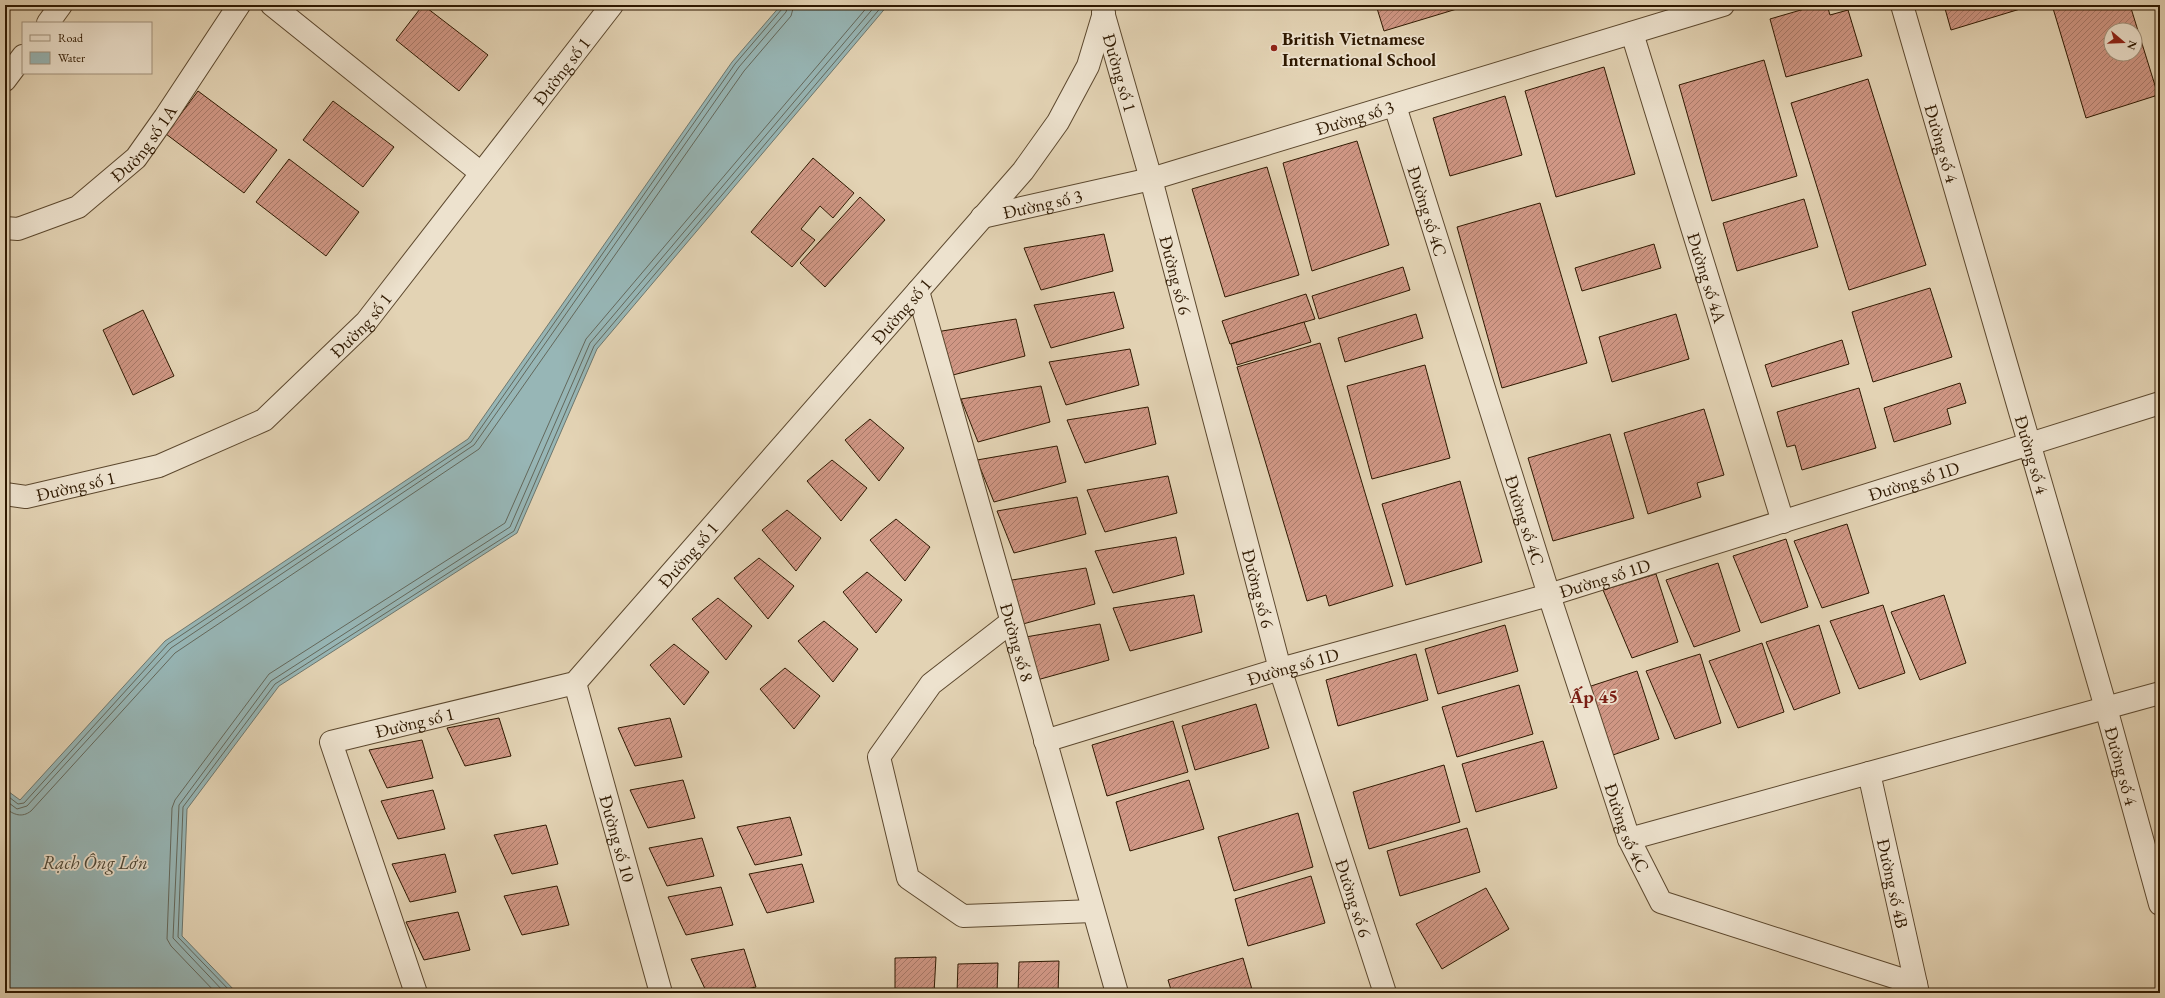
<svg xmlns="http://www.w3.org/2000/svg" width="2165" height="998" viewBox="0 0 2165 998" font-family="'EB Garamond',serif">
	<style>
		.water { fill: #97b6b6; stroke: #6d776e }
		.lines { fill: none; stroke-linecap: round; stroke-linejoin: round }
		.shore { stroke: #63685c; stroke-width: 1 }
		.building { fill: url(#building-hatch); stroke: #2f1901; fill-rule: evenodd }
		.street-casing { stroke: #5c482e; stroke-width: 24 }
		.street { stroke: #ede2ce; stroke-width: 22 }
		.poi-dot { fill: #8f2418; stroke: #ede2ce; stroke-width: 1.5 }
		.labels { text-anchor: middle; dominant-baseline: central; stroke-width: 3.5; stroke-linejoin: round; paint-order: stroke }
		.poi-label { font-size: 18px; font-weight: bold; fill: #2f1901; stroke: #ede2ce; text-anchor: start }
		.street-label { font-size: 18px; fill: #2f1901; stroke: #ede2ce }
		.neighbourhood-label { font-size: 19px; font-weight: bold; fill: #7a1f14; stroke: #ede2ce }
		.water-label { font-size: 19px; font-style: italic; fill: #4e4837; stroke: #ede2ce }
	</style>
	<defs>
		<pattern id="building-hatch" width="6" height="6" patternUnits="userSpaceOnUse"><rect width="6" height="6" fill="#d09785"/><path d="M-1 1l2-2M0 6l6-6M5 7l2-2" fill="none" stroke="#a97a6a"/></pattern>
	</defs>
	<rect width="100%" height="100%" fill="#e3d3b4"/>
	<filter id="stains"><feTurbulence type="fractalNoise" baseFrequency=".005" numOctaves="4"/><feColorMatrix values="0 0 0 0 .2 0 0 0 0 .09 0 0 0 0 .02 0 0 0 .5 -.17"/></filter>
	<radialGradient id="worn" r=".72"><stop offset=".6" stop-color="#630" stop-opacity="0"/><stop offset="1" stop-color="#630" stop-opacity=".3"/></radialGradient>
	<polygon class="water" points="781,5 888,5 597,349 517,533 279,686 187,809 182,936 237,993 5,993 5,789 20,800 165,641 468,439 732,62"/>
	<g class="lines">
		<g class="shore">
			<polyline points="5,794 18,804 24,803 168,644 471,442 735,64 782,9 783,5"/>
			<polyline points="5,800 17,809 27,806 171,648 474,445 739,67 786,12 788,5"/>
			<path d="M5,808C14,815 22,818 31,811L175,653L479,449L744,71L791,16L794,5"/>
			<polyline points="216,993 171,946 167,939 172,808 175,800 269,674 505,523 586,339 869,5"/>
			<polyline points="225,993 173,938 179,805 271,681 510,527 590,343 876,5"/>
			<polyline points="232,993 178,937 183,807 275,684 514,531 594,346 883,5"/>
		</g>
	</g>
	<g class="building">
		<polygon points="423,5 488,55 459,91 396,40"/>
		<polygon points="1376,5 1470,5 1384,31"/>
		<polygon points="1818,5 1827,5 1830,15 1848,10 1862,56 1786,77 1770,19"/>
		<polygon points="1944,5 2030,5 2030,6 1951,30"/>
		<path d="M2052,5H2130L2158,95L2086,118ZM2111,30H2135V54H2111Z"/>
		<polygon points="1764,60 1797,176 1712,201 1679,85"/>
		<polygon points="1604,67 1635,174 1556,197 1525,91"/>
		<polygon points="1868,79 1926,265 1849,290 1791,103"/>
		<polygon points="198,91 277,150 244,193 166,134"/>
		<polygon points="1505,96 1522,155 1450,176 1433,118"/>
		<polygon points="333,101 394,147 363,187 303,140"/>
		<polygon points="1357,141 1389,245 1312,271 1283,163"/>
		<polygon points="813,158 854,193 833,218 820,206 801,229 815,240 792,267 751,232"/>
		<polygon points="289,159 359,212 326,256 256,202"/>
		<polygon points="1267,167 1299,275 1225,297 1192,189"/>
		<polygon points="860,197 885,220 825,287 800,263"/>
		<polygon points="1804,199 1818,247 1737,271 1723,223"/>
		<polygon points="1540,203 1587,363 1502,388 1457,227"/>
		<polygon points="1104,234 1113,271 1041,290 1024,248"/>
		<polygon points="1654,244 1661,268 1582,291 1575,268"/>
		<polygon points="1403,267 1410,290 1319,319 1312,296"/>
		<polygon points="1930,288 1952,357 1873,382 1852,312"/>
		<polygon points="1114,292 1124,328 1051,348 1034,305"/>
		<polygon points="1306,294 1315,319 1230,344 1222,321"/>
		<polygon points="143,310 174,376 133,395 103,330"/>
		<polygon points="1416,314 1423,338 1345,362 1338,338"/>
		<polygon points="1676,314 1689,359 1612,382 1599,337"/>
		<polygon points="1016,319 1025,356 953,375 936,332"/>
		<polygon points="1304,322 1311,342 1237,365 1231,344"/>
		<polygon points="1842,340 1849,364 1772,387 1765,365"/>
		<polygon points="1320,343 1393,586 1329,606 1326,595 1307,601 1237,367"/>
		<polygon points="1130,349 1139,385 1066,405 1049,362"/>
		<polygon points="1425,365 1450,458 1372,479 1347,386"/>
		<polygon points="1960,383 1966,403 1947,409 1951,424 1894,442 1884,408"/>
		<polygon points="1041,386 1050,422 978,442 961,399"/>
		<polygon points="1859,388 1876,448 1802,470 1795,445 1787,447 1777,412"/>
		<polygon points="1148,407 1156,444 1085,463 1067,420"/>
		<polygon points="1704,409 1724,475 1697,483 1701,497 1648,514 1624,433"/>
		<polygon points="870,419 904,448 879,481 845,440"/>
		<polygon points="1610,434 1634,518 1553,541 1528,458"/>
		<polygon points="1057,446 1066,482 994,502 977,460"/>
		<polygon points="832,460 867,488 841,521 807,481"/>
		<polygon points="1168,476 1177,513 1105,532 1087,490"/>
		<polygon points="1460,481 1482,562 1406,585 1382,504"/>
		<polygon points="1077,497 1086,534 1014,553 997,511"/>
		<polygon points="787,510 821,538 796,571 762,530"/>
		<polygon points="896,519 930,547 905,581 870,540"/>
		<polygon points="1847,524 1869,593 1822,608 1794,541"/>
		<polygon points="1176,537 1184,574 1113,593 1095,551"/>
		<polygon points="1786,539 1808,607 1761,623 1733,556"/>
		<polygon points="759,558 794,586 768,619 734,578"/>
		<polygon points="1718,563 1740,631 1694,647 1666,580"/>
		<polygon points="1086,568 1095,604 1023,624 1006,581"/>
		<polygon points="867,572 902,600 876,633 843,592"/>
		<polygon points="1656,574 1678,642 1632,658 1603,590"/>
		<polygon points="1194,595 1202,632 1130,651 1113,608"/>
		<polygon points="1944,595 1966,663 1920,680 1891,612"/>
		<polygon points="718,598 752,626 726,660 692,619"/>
		<polygon points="1883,605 1905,673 1859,689 1830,621"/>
		<polygon points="824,621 858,649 833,682 798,641"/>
		<polygon points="1100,624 1109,660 1037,680 1020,638"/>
		<polygon points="1505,625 1518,671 1438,694 1425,649"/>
		<polygon points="1819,625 1840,693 1794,710 1766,642"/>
		<polygon points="1762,643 1784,712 1738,728 1709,661"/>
		<polygon points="674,644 709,672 684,705 650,665"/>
		<polygon points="1416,654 1428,700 1338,726 1326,680"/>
		<polygon points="1700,654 1721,723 1675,739 1646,671"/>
		<polygon points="785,668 820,696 794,729 760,689"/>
		<polygon points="1637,671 1659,739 1613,755 1585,688"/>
		<polygon points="1519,685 1533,734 1457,757 1442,707"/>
		<polygon points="1256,704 1269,748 1195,770 1182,726"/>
		<polygon points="499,718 511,756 465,766 447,728"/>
		<polygon points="670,718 682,757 635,766 618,728"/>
		<polygon points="1173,721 1188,772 1107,796 1092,745"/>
		<polygon points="422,740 433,778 387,788 369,750"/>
		<polygon points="1543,741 1557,788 1476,812 1462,764"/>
		<polygon points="1444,765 1460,822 1369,849 1353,792"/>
		<polygon points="683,780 695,818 648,828 630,790"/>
		<polygon points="1189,780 1204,829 1130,851 1116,802"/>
		<polygon points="433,790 445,829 398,839 381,801"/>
		<polygon points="1298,813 1313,867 1234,891 1218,837"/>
		<polygon points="790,817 802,855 755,865 737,827"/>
		<polygon points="546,825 558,864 512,874 494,835"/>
		<polygon points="1467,828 1480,872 1400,896 1387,851"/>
		<polygon points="702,838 714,876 667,886 649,848"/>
		<polygon points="445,854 456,892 410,902 392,864"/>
		<polygon points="802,864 814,902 767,913 749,874"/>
		<polygon points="1311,876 1325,923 1248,946 1235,899"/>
		<polygon points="557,886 569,925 522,935 504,896"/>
		<polygon points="721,887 733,925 686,935 668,897"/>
		<polygon points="1486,888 1509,929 1442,969 1416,924"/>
		<polygon points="458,912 470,950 424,960 406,922"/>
		<polygon points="744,949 756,987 728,993 707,993 691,959"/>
		<polygon points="936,957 934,993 895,993 895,958"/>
		<polygon points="1243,958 1253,993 1172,993 1168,980"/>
		<polygon points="1059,961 1058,993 1018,993 1019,962"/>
		<polygon points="998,963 997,993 957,993 958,964"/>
	</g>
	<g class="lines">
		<g class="street-casing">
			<g id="street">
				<polyline points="272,5 481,173"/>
				<path id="s1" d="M1902,5L2106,708L2160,904"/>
				<path id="s2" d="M1103,12L1151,179L1280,669L1385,993"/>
				<polyline points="48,23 61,5"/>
				<path id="s3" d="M1632,33L1783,522"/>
				<polyline points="5,80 23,56"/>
				<path id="s4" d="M1395,106L1549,595L1629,839L1661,902L1916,984"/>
				<path id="s5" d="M982,217L1151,179L1723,5"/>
				<path id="s6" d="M5,228L18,229L78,207L136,158L165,117L239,5"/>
				<path id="s7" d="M918,291L1117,993"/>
				<path id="s8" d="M5,494L26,497L159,466L264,420L366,322L612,5"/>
				<polyline points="1011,622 931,684 879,757 908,878 963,916 1093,911"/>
				<path id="s9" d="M575,683L661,993"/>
				<path id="s10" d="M1045,741L1280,669L1549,595L2160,403"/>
				<path id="s11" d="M1869,773L1918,993"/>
				<polyline points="1629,839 2160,693"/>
				<path id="s12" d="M416,993L331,742L575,683L1023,171L1058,122L1088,66L1104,13"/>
			</g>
		</g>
		<use href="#street" class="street"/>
	</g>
	<circle class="poi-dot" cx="1274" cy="48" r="4"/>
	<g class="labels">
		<g class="poi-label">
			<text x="1282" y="38">British Vietnamese<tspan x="1282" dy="21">International School</tspan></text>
		</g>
		<g class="street-label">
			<text stroke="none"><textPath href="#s8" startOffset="732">Đường số 1</textPath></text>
			<text stroke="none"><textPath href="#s2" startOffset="63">Đường số 1</textPath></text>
			<text stroke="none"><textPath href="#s5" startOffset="386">Đường số 3</textPath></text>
			<text stroke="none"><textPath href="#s6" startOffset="169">Đường số 1A</textPath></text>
			<text stroke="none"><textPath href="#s1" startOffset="144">Đường số 4</textPath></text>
			<text stroke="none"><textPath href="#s5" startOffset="62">Đường số 3</textPath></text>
			<text stroke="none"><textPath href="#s4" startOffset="110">Đường số 4C</textPath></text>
			<text stroke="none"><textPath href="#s2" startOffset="273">Đường số 6</textPath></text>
			<text stroke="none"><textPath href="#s3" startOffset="256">Đường số 4A</textPath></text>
			<text stroke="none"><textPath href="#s12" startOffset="1011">Đường số 1</textPath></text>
			<text stroke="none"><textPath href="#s8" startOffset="408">Đường số 1</textPath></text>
			<text stroke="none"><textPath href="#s1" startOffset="468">Đường số 4</textPath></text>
			<text stroke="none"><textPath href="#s10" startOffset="907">Đường số 1D</textPath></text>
			<text stroke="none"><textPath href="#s8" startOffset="72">Đường số 1</textPath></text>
			<text stroke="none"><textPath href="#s4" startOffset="434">Đường số 4C</textPath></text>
			<text stroke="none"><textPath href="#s12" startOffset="687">Đường số 1</textPath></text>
			<text stroke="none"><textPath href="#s10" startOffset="583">Đường số 1D</textPath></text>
			<text stroke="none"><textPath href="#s2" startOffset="597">Đường số 6</textPath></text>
			<text stroke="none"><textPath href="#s7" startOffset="365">Đường số 8</textPath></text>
			<text stroke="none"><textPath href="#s10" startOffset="259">Đường số 1D</textPath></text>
			<text stroke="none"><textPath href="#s12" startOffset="351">Đường số 1</textPath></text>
			<text stroke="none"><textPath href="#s1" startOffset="792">Đường số 4</textPath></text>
			<text stroke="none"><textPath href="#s4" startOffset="758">Đường số 4C</textPath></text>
			<text stroke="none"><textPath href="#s9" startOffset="161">Đường số 10</textPath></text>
			<text stroke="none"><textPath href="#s11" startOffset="113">Đường số 4B</textPath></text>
			<text stroke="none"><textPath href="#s2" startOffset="921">Đường số 6</textPath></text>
		</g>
		<g class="neighbourhood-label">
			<text x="1594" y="696">Ấp 45</text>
		</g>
		<g class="water-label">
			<text x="95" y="862">Rạch Ông Lớn</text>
		</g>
	</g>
	<rect width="2165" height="998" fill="none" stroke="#e3d3b4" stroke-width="20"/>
	<rect x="6" y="6" width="2153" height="986" fill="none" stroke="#2f1901" stroke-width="2"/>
	<rect x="10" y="10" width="2145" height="978" fill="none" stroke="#2f1901"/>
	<rect x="22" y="22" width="130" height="52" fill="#ede2ce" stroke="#a1927c"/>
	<rect x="30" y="35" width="20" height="6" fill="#ede2ce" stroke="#a1927c"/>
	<text x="58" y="42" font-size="12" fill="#2f1901">Road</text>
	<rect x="30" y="52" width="20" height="12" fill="#97b6b6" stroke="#a1927c"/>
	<text x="58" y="62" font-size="12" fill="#2f1901">Water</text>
	<g transform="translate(2123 42) rotate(109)"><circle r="19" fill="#ede2ce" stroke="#a1927c"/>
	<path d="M0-3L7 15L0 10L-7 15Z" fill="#8f2418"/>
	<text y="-6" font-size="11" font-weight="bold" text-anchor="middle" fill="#2f1901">N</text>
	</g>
	<rect width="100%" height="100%" filter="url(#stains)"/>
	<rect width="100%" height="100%" fill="url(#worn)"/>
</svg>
